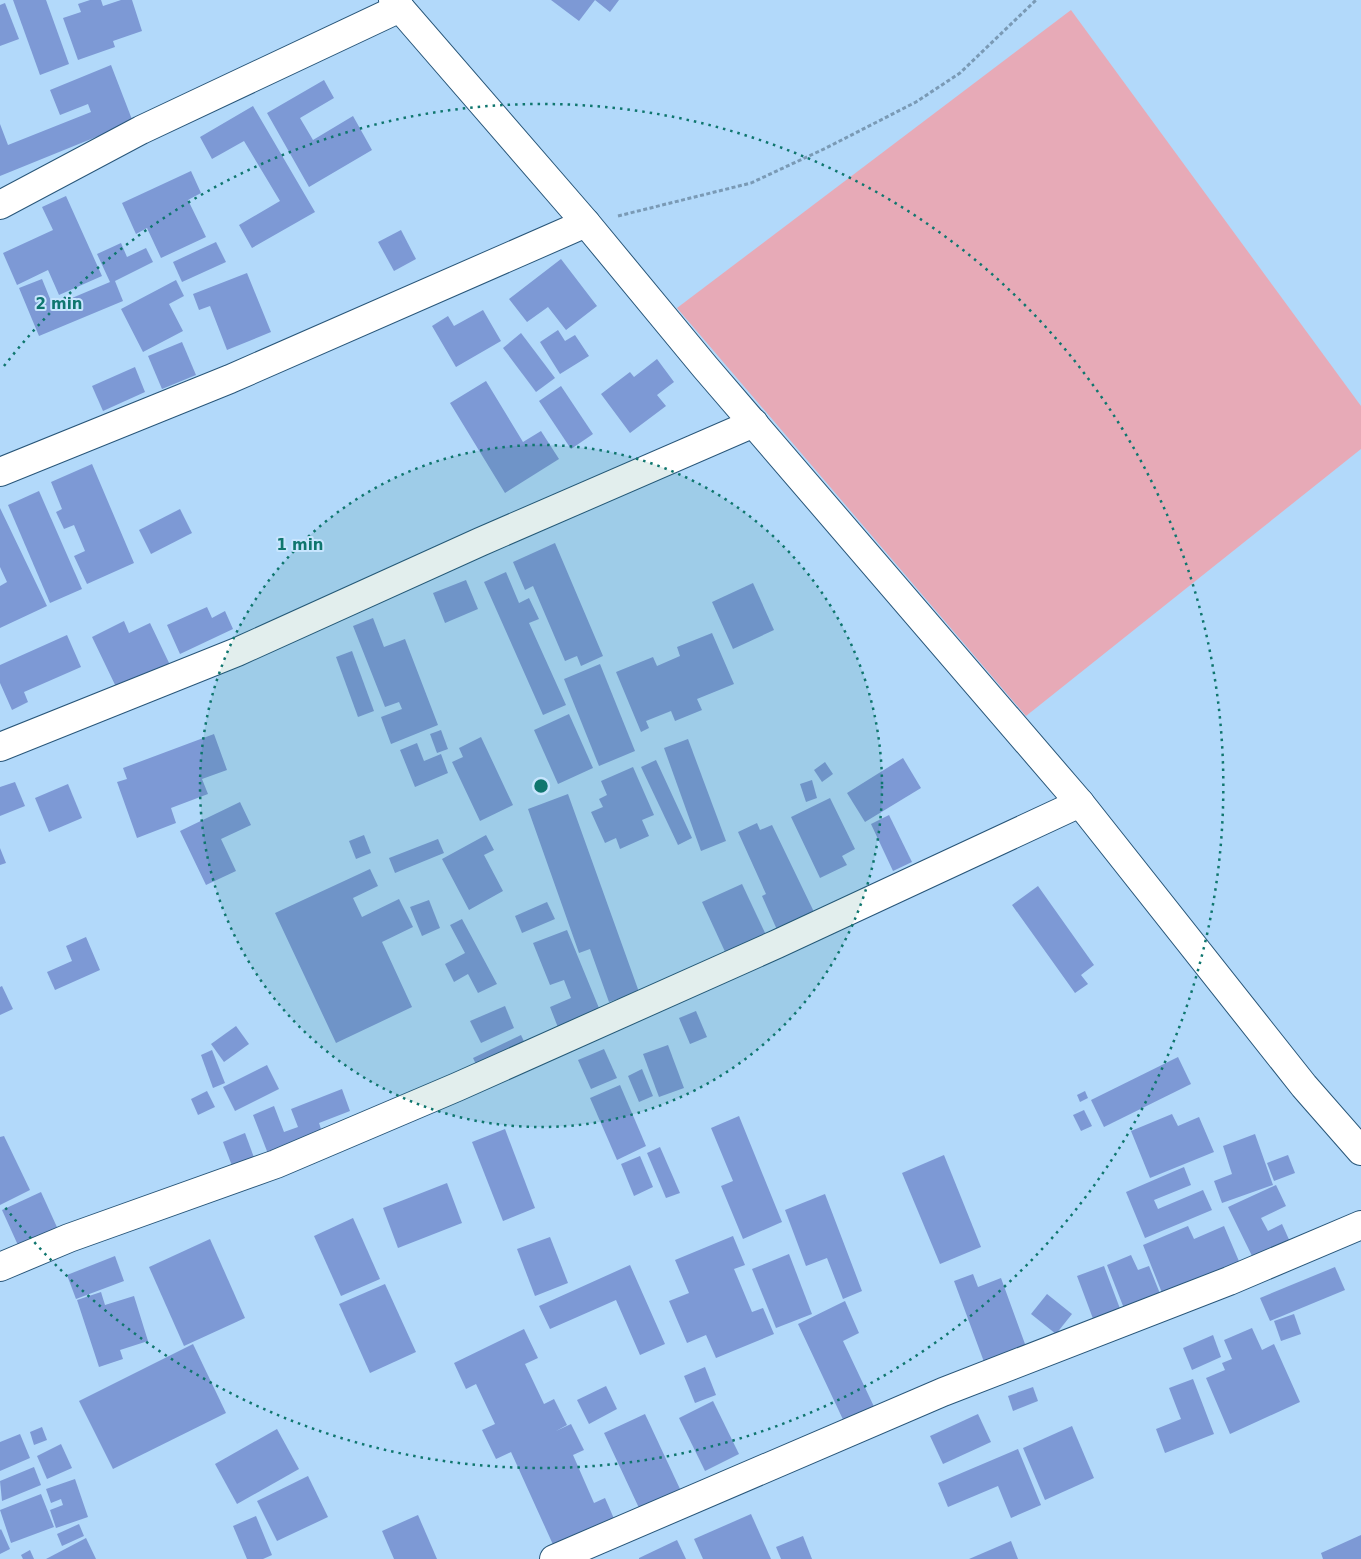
<svg xmlns="http://www.w3.org/2000/svg" width="1361" height="1559" viewBox="0 0 1361 1559" font-family="'DejaVu Sans',sans-serif">
	<style>
		.green { fill: #e7aab7 }
		.building { fill: #7d99d5 }
		.lines { fill: none; stroke-linecap: round; stroke-linejoin: round }
		.street-casing { stroke: #285679; stroke-width: 30 }
		.path { stroke: #7a9ab5; stroke-width: 3; stroke-dasharray: 4 2.5; stroke-linecap: butt }
		.street { stroke: #fff; stroke-width: 28 }
		.ring { fill: none; stroke: #0f766e; stroke-width: 2.5; stroke-dasharray: 2.5 5 }
		.centre { fill: #0f766e; stroke: #c7e5fe; stroke-width: 2.5 }
		.ring-label { font-size: 15px; text-anchor: middle; font-weight: bold; fill: #0f766e; stroke: #c7e5fe; stroke-width: 4; stroke-linejoin: round; paint-order: stroke }
	</style>
	<rect width="100%" height="100%" fill="#b2d9fa"/>
	<polygon class="green" points="1071,10 1361,406 1361,449 1026,716 677,308"/>
	<g class="building">
		<polygon points="13,0 46,0 69,64 40,75"/>
		<polygon points="90,0 101,0 103,6 121,0 132,0 142,31 113,41 115,47 78,60 63,18 81,12 78,4"/>
		<polygon points="551,0 619,0 610,12 595,0 579,21"/>
		<polygon points="5,3 19,39 0,46 0,5"/>
		<polygon points="111,65 133,122 0,176 0,124 8,145 91,112 88,104 60,115 50,90"/>
		<polygon points="324,80 334,98 300,118 313,140 353,116 372,150 309,187 267,113"/>
		<polygon points="253,106 315,212 252,248 239,225 280,201 244,141 212,159 200,137"/>
		<polygon points="191,171 201,193 188,200 206,237 161,258 147,228 136,234 122,203"/>
		<polygon points="66,196 102,276 59,295 48,270 17,285 3,253 53,230 42,207"/>
		<polygon points="401,230 416,259 394,271 378,242"/>
		<polygon points="216,242 226,262 182,282 173,262"/>
		<polygon points="121,243 127,257 146,248 153,262 115,281 123,301 39,336 19,288 42,279 53,306 110,282 97,254"/>
		<polygon points="561,259 597,306 566,330 548,307 527,322 509,299"/>
		<polygon points="247,273 271,332 227,350 210,306 199,310 193,294"/>
		<polygon points="176,280 184,296 169,304 183,331 143,352 121,309"/>
		<polygon points="483,310 501,341 456,367 432,326 448,316 454,326"/>
		<polygon points="558,330 565,341 575,335 589,356 560,374 540,342"/>
		<polygon points="521,333 555,378 536,392 503,348"/>
		<polygon points="182,342 196,375 162,389 148,356"/>
		<polygon points="657,359 674,382 657,395 666,406 630,433 601,394 630,372 634,377"/>
		<polygon points="135,367 145,392 103,411 92,386"/>
		<polygon points="486,381 523,442 541,431 559,459 505,493 450,403"/>
		<polygon points="561,386 593,434 571,449 539,401"/>
		<polygon points="92,464 134,563 87,584 74,556 85,551 74,525 64,529 56,512 62,509 51,482"/>
		<polygon points="39,491 82,589 50,603 8,505"/>
		<polygon points="0,508 47,606 0,628 0,586 7,582 0,567"/>
		<polygon points="180,509 192,533 151,554 139,530"/>
		<polygon points="555,543 603,656 581,666 577,656 565,661 533,586 525,590 513,562"/>
		<polygon points="506,572 519,603 529,598 539,619 529,623 566,705 543,715 484,582"/>
		<polygon points="466,580 478,609 445,623 433,593"/>
		<polygon points="753,583 774,630 733,649 712,602"/>
		<polygon points="207,607 212,618 225,611 233,629 180,654 167,625"/>
		<polygon points="373,618 384,647 405,639 438,725 391,744 381,717 402,709 399,702 385,707 353,626"/>
		<polygon points="124,621 129,633 150,623 170,665 118,691 92,637"/>
		<polygon points="712,633 734,684 697,699 702,710 675,721 671,711 646,721 649,728 641,732 616,672 653,657 657,666 680,656 677,647"/>
		<polygon points="67,635 81,667 24,692 28,702 12,710 0,683 0,665"/>
		<polygon points="352,651 374,711 358,717 336,657"/>
		<polygon points="600,664 635,751 599,766 564,679"/>
		<polygon points="569,714 593,768 558,784 534,730"/>
		<polygon points="441,730 448,749 437,753 430,734"/>
		<polygon points="214,734 227,770 202,779 208,794 171,808 176,823 137,838 117,782 127,779 123,768"/>
		<polygon points="481,737 513,805 480,821 452,762 463,757 459,748"/>
		<polygon points="688,739 726,841 701,851 664,748"/>
		<polygon points="417,743 424,761 441,754 448,773 415,787 400,750"/>
		<polygon points="903,758 921,788 865,822 847,793"/>
		<polygon points="656,760 692,838 678,845 641,767"/>
		<polygon points="825,762 833,774 822,782 814,770"/>
		<polygon points="633,767 654,815 642,820 649,836 620,849 616,838 605,843 591,812 603,807 599,799 607,795 601,781"/>
		<polygon points="812,780 817,798 806,802 800,784"/>
		<polygon points="15,782 25,806 0,816 0,787"/>
		<polygon points="68,784 82,818 49,832 35,798"/>
		<polygon points="568,794 639,992 609,1002 590,949 579,953 528,809"/>
		<polygon points="830,798 855,849 842,856 847,865 820,878 791,817"/>
		<polygon points="240,802 251,825 221,839 236,871 206,885 180,831"/>
		<polygon points="889,815 912,862 893,871 871,824"/>
		<polygon points="757,823 760,830 772,825 815,914 778,932 762,896 766,894 738,832"/>
		<polygon points="364,835 371,853 356,859 349,841"/>
		<polygon points="486,835 494,850 484,855 503,891 469,910 442,859"/>
		<polygon points="438,839 444,853 395,873 389,858"/>
		<polygon points="0,848 6,863 0,865"/>
		<polygon points="370,869 378,886 353,898 362,917 399,899 413,927 382,942 412,1007 336,1043 275,913"/>
		<polygon points="742,884 767,937 727,956 702,902"/>
		<polygon points="1038,886 1094,965 1081,975 1088,984 1075,993 1012,905"/>
		<polygon points="429,900 440,928 422,936 410,907"/>
		<polygon points="547,902 555,919 522,933 515,916"/>
		<polygon points="462,919 497,984 478,993 468,974 454,982 445,964 465,953 450,925"/>
		<polygon points="567,930 601,1013 559,1030 550,1007 571,998 564,980 550,985 533,943"/>
		<polygon points="86,937 100,970 55,990 47,972 72,961 66,946"/>
		<polygon points="2,986 13,1009 0,1015 0,987"/>
		<polygon points="505,1006 514,1028 481,1043 470,1021"/>
		<polygon points="696,1011 707,1037 690,1044 679,1018"/>
		<polygon points="236,1026 249,1044 224,1062 211,1044"/>
		<polygon points="521,1035 530,1054 482,1077 473,1058"/>
		<polygon points="668,1045 684,1088 659,1097 643,1054"/>
		<polygon points="604,1049 617,1078 591,1089 578,1060"/>
		<polygon points="212,1050 225,1083 213,1088 201,1055"/>
		<polygon points="1178,1057 1191,1084 1104,1127 1091,1100"/>
		<polygon points="267,1065 279,1089 235,1111 223,1087"/>
		<polygon points="642,1069 653,1096 639,1102 628,1076"/>
		<polygon points="620,1085 646,1146 617,1160 590,1098"/>
		<polygon points="342,1089 350,1111 319,1123 324,1138 270,1159 253,1115 274,1106 284,1132 298,1127 291,1109"/>
		<polygon points="207,1091 215,1107 198,1115 191,1099"/>
		<polygon points="1085,1091 1088,1098 1080,1102 1077,1095"/>
		<polygon points="1084,1110 1092,1126 1081,1131 1073,1115"/>
		<polygon points="1172,1114 1178,1126 1199,1117 1214,1152 1150,1178 1131,1131"/>
		<polygon points="739,1116 782,1222 743,1239 721,1186 733,1181 711,1128"/>
		<polygon points="505,1129 535,1208 503,1221 472,1142"/>
		<polygon points="245,1133 256,1163 234,1171 223,1142"/>
		<polygon points="1255,1134 1273,1185 1222,1203 1214,1181 1232,1174 1223,1146"/>
		<polygon points="4,1136 30,1190 0,1205 0,1137"/>
		<polygon points="660,1147 680,1193 666,1198 647,1153"/>
		<polygon points="944,1155 981,1247 940,1264 902,1173"/>
		<polygon points="1288,1155 1295,1173 1274,1181 1267,1163"/>
		<polygon points="640,1156 653,1187 634,1196 621,1164"/>
		<polygon points="1184,1167 1191,1185 1154,1200 1158,1209 1203,1190 1212,1210 1145,1238 1126,1192"/>
		<polygon points="447,1183 462,1223 398,1248 383,1208"/>
		<polygon points="1276,1185 1286,1206 1261,1218 1268,1231 1282,1224 1291,1244 1255,1262 1228,1207"/>
		<polygon points="41,1192 61,1236 22,1254 2,1210"/>
		<polygon points="825,1194 862,1291 843,1299 827,1258 806,1266 785,1210"/>
		<polygon points="353,1218 380,1279 341,1296 314,1236"/>
		<polygon points="1188,1226 1194,1239 1224,1226 1241,1266 1164,1298 1143,1245"/>
		<polygon points="733,1236 745,1265 734,1269 752,1312 763,1308 774,1334 716,1358 706,1335 687,1343 669,1301 689,1293 675,1260"/>
		<polygon points="550,1237 568,1283 535,1296 517,1249"/>
		<polygon points="210,1239 245,1318 184,1346 149,1267"/>
		<polygon points="789,1254 812,1314 776,1328 752,1269"/>
		<polygon points="1131,1255 1138,1270 1149,1266 1161,1296 1125,1311 1107,1265"/>
		<polygon points="115,1256 124,1281 76,1299 67,1275"/>
		<polygon points="630,1265 665,1344 640,1355 616,1300 550,1329 539,1306"/>
		<polygon points="1104,1266 1122,1314 1095,1324 1077,1276"/>
		<polygon points="1335,1267 1345,1290 1270,1321 1260,1298"/>
		<polygon points="973,1274 978,1287 1001,1278 1029,1355 987,1370 954,1281"/>
		<polygon points="385,1284 416,1352 370,1373 339,1304"/>
		<polygon points="101,1292 105,1305 134,1296 148,1341 120,1350 123,1359 99,1367 77,1300"/>
		<polygon points="1047,1294 1072,1314 1056,1334 1031,1314"/>
		<polygon points="845,1301 859,1333 843,1341 877,1413 847,1428 798,1324"/>
		<polygon points="1294,1314 1301,1334 1281,1341 1274,1321"/>
		<polygon points="1252,1328 1262,1350 1274,1344 1300,1402 1230,1434 1206,1378 1225,1370 1222,1363 1232,1359 1224,1340"/>
		<polygon points="524,1329 538,1358 525,1364 544,1404 554,1399 567,1425 556,1431 571,1424 584,1450 573,1455 594,1503 605,1498 615,1521 555,1549 511,1452 496,1459 482,1430 495,1424 476,1384 466,1389 454,1363"/>
		<polygon points="1213,1335 1221,1357 1192,1370 1183,1348"/>
		<polygon points="193,1344 226,1413 113,1469 79,1401"/>
		<polygon points="705,1367 716,1395 695,1403 684,1376"/>
		<polygon points="1193,1379 1214,1434 1165,1453 1156,1429 1181,1419 1169,1388"/>
		<polygon points="606,1386 617,1409 589,1424 577,1400"/>
		<polygon points="1033,1387 1038,1401 1013,1411 1008,1396"/>
		<polygon points="713,1401 739,1454 705,1471 679,1418"/>
		<polygon points="645,1414 680,1489 639,1508 604,1433"/>
		<polygon points="978,1414 991,1442 943,1464 930,1436"/>
		<polygon points="1072,1426 1094,1478 1045,1500 1023,1448"/>
		<polygon points="42,1427 47,1440 34,1445 30,1432"/>
		<polygon points="277,1429 299,1469 237,1504 215,1464"/>
		<polygon points="20,1434 30,1458 0,1471 0,1442"/>
		<polygon points="61,1444 72,1468 47,1479 37,1456"/>
		<polygon points="1018,1449 1041,1505 1011,1518 998,1486 948,1507 938,1483"/>
		<polygon points="34,1467 41,1485 2,1501 0,1481"/>
		<polygon points="308,1476 328,1517 277,1541 257,1501"/>
		<polygon points="75,1479 88,1517 56,1528 50,1510 63,1505 61,1499 51,1503 46,1489"/>
		<polygon points="41,1494 54,1527 11,1543 0,1510"/>
		<polygon points="751,1514 771,1559 703,1559 694,1539"/>
		<polygon points="418,1515 437,1559 394,1559 382,1531"/>
		<polygon points="256,1516 272,1555 263,1559 247,1559 233,1526"/>
		<polygon points="79,1524 84,1536 62,1546 57,1534"/>
		<polygon points="1,1529 10,1549 0,1554 0,1530"/>
		<polygon points="1361,1535 1361,1559 1323,1559 1321,1553"/>
		<polygon points="803,1536 812,1559 781,1559 776,1547"/>
		<polygon points="86,1538 96,1559 46,1559"/>
		<polygon points="677,1540 686,1559 639,1559 639,1558"/>
		<polygon points="1011,1541 1018,1559 969,1559"/>
		<polygon points="30,1550 34,1559 23,1559 21,1555"/>
	</g>
	<g class="lines">
		<g class="street-casing">
			<g id="street">
				<polyline points="393,0 586,223 705,367 1080,803 1304,1086 1361,1151"/>
				<polyline points="0,205 141,130 400,8"/>
				<polyline points="0,472 230,379 586,223"/>
				<polyline points="0,747 237,652 480,542 754,423"/>
				<polyline points="0,1267 69,1238 276,1164 457,1087 777,944 1080,803"/>
				<polyline points="554,1559 943,1392 1229,1281 1361,1225"/>
			</g>
		</g>
		<polyline class="path" points="618,216 751,183 826,148 916,102 960,73 1036,0"/>
		<use href="#street" class="street"/>
	</g>
	<circle cx="541" cy="786" r="341" fill="#0f766e" fill-opacity=".12"/>
	<g class="ring">
		<circle cx="541" cy="786" r="341"/>
		<path d="M4 366A682 682 0 1 1 4 1206"/>
	</g>
	<circle cx="541" cy="786" r="8" class="centre"/>
	<g class="ring-label">
		<text x="59" y="309">2 min</text>
		<text x="300" y="550">1 min</text>
	</g>
</svg>
